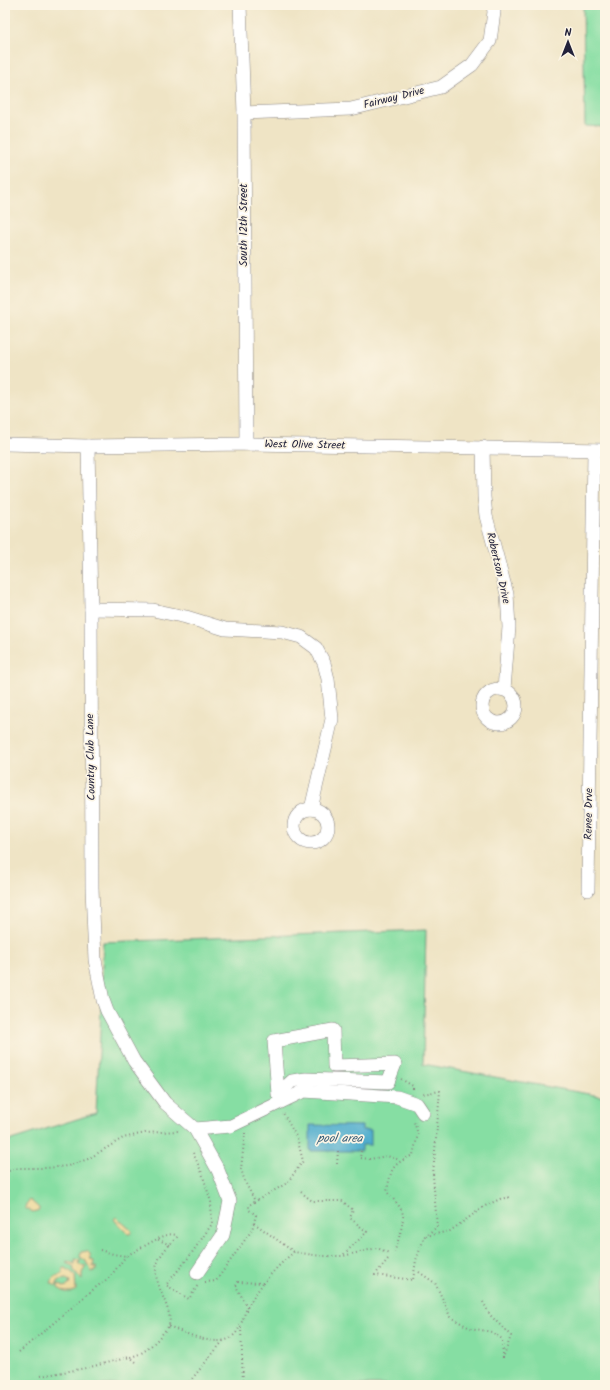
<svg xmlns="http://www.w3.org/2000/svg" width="610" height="1390" viewBox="0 0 610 1390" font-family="Kalam,sans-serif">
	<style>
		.green { fill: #86dea3; stroke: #54806f }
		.sand { fill: #eeda9e; stroke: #887e6c }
		.water { fill: #4fadce; stroke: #386884 }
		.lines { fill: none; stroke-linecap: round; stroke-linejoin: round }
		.minor-casing { stroke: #888380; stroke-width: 14 }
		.path { stroke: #888380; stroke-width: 2; stroke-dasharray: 1 3; stroke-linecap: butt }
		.minor { stroke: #fff; stroke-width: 13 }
		.labels { text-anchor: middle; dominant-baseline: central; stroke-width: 3.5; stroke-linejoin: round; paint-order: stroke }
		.street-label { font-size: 11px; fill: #22223b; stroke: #fcf5e5 }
		.water-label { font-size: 12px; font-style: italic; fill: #345a76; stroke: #fcf5e5 }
	</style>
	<rect width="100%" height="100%" fill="#fcf5e5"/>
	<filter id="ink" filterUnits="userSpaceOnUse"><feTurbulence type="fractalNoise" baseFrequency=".025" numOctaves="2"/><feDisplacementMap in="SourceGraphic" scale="8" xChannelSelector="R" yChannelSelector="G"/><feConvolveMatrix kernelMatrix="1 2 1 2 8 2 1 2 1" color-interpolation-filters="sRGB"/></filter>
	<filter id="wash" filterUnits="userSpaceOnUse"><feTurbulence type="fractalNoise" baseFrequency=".012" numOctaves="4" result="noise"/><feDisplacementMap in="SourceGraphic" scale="16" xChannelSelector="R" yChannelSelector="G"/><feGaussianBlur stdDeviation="0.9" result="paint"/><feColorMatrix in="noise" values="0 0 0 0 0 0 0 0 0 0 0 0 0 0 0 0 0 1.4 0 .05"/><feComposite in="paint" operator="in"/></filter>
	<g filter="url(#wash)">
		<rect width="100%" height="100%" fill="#efe4c5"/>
		<g class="green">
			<polygon points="583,5 605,5 605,127 585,126"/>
			<polygon points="426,930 423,1064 605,1097 605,1385 5,1385 5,1142 96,1113 100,1033 103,942"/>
		</g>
		<g class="sand">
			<polygon points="30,1200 39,1208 39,1210 33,1212 25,1208 26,1204"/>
			<path d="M116,1217L132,1231L130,1234H128C123,1229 118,1225 114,1219Z"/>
			<polygon points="87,1251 90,1254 91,1260 94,1261 93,1267 96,1266 96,1271 92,1272 85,1260 80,1257 81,1252"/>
			<polygon points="75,1259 80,1260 80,1262 78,1262 79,1265 86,1266 82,1273 82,1280 73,1269 74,1269 73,1266 66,1263 67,1261 75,1264"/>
			<path d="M63,1268H66L75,1275L76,1290L72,1292H65L58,1288V1284L64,1287L69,1285L70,1281L66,1279L59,1280L56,1286L51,1283C53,1277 57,1275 63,1274Z"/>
		</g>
		<polygon class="water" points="310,1125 362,1126 362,1130 371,1130 371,1145 362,1145 362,1151 310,1151"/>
	</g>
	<g filter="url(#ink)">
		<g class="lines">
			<g class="minor-casing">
				<g id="minor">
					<polyline points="240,5 244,113 246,444"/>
					<polyline points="244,113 351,109 441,87 472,65 490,41 494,12 493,5"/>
					<polyline points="5,444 88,446 246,444 605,450"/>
					<polyline points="88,446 91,609 92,888 95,960 103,1000 107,1011 134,1061 165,1103 195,1129 218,1170 230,1201 223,1235 197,1273"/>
					<polyline points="483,447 484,497 486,516 507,594 509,627 504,689"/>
					<polyline points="91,609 153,610 186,617 225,629 282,632 301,637 316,648 324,663 328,679 332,719 311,809"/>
					<circle cx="499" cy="706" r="17"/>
					<circle cx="311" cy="826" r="17"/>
					<polyline points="588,890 594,450"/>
					<polygon points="333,1030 334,1066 395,1064 388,1082 306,1079 292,1081 278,1094 274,1041"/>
					<polyline points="195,1129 231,1126 304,1091 397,1097 417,1104 423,1113"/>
				</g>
			</g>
			<g class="path">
				<polyline points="401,1079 413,1086 413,1090"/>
				<polyline points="245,1133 241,1169 245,1182 255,1201"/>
				<polyline points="361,1151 360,1158 370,1159 387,1156 400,1160"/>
				<polyline points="193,1153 202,1173 211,1202 212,1224 189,1257 166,1285 189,1299 198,1285"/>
				<polyline points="337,1164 338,1151"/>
				<polyline points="5,1172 19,1168 46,1168 68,1166 88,1159 123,1138 145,1133 178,1131"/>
				<polyline points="301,1192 312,1201 342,1201 353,1210 350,1218 367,1232 343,1255"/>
				<polyline points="254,1223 294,1252 321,1256 343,1256 377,1248 389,1253"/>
				<polyline points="426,1236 450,1231 485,1206 500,1199 510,1197"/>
				<path d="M170,1245L157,1239C164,1236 169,1233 176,1235"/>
				<polyline points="100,1250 113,1254 126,1256 157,1239"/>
				<path d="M394,1252C397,1246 404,1222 403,1215C402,1207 392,1198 387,1192C391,1169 391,1165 413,1155L418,1134L414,1122"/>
				<polyline points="388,1259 375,1275 413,1280 416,1260 425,1236 437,1227 433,1175 440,1091 423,1094"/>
				<polyline points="419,1272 435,1283 446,1306 450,1317 470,1328 492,1332 502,1339 503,1358 511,1336 490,1315 482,1300"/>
				<polyline points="205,1282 216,1281 252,1230 256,1215 249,1210 249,1205 287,1183 303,1161 297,1138 283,1113"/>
				<polyline points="247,1307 236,1286 238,1282 263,1283"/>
				<path d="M169,1326C184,1333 219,1349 233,1336C242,1328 243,1315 248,1306C260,1285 276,1267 294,1252"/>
				<polyline points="241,1327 243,1385"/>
				<polyline points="19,1352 95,1288 110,1277 126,1256"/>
				<path d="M136,1362L130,1357C143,1354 149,1348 158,1339C161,1335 165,1331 168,1327C176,1314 154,1287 156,1269C158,1254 169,1246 178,1236"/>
				<polyline points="41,1376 86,1368 130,1357"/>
				<polyline points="187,1385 223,1341"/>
			</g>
			<use href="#minor" class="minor"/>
		</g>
	</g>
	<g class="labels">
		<g class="street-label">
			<text transform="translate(394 98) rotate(-14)">Fairway Drive</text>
			<text transform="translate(244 225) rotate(-90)">South 12th Street</text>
			<text transform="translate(305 445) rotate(1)">West Olive Street</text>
			<text transform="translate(498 568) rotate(77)">Robertson Drive</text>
			<text transform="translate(91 757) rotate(-91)">Country Club Lane</text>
			<text transform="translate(589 814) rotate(-89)">Renee Drve</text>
		</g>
		<g class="water-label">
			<text x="340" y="1138">pool area</text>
		</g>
	</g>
	<rect width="610" height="1390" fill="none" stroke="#fcf5e5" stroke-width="20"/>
	<g transform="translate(568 42)" stroke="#fcf5e5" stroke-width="3" paint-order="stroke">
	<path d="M0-3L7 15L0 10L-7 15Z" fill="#22223b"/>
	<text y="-6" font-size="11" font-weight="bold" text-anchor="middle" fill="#22223b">N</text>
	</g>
</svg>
